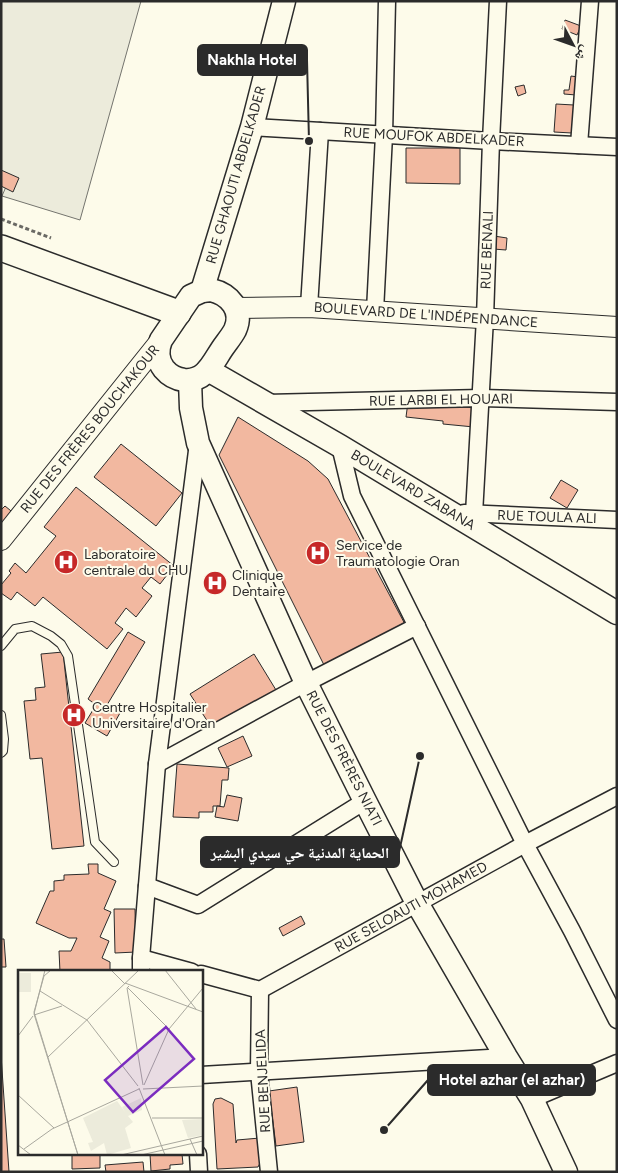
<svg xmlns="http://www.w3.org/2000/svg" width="618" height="1173" viewBox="0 0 618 1173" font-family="Figtree,'Noto Naskh Arabic',sans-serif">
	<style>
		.green { fill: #ecebdb; stroke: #74746e }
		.building { fill: #f2b8a0; stroke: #2b2b2b }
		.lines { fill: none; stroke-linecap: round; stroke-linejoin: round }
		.service-casing { stroke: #2b2b2b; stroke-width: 10 }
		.minor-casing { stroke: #2b2b2b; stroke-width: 19 }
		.tertiary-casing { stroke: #2b2b2b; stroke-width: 22 }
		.secondary-casing { stroke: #2b2b2b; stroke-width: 25 }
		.primary-casing { stroke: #2b2b2b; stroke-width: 28 }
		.path { stroke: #6a6964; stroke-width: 3; stroke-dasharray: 4 2.5; stroke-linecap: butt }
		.service { stroke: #fdfbea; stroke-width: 8 }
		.minor { stroke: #fdfbea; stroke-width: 16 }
		.tertiary { stroke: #fdfbea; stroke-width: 20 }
		.secondary { stroke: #fdfbea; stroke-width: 22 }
		.primary { stroke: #fdfbea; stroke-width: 25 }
		.labels { text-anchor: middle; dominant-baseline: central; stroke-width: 4; stroke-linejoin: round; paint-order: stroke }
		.street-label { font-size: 14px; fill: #2b2b2b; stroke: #fdfbea }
		.poi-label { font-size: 14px; fill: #2b2b2b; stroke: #fdfbea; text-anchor: start }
		.inset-road { fill: none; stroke: #a9a89e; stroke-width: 1 }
		.view { fill: #7b2cbf; fill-opacity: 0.15; stroke: #7b2cbf; stroke-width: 2.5 }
		.inset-edge { fill: none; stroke: #2b2b2b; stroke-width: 2.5 }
		.leader { fill: none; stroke: #2b2b2b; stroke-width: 2 }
		.callout-dot { fill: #2b2b2b; stroke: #fdfbea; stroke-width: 2 }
		.callout { fill: #2b2b2b; stroke: #2b2b2b; stroke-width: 2 }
		.callout-label { font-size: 15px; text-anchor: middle; font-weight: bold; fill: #fff }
	</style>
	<rect width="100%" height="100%" fill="#fdfbea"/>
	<polygon class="green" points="1,1 141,1 80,220 2,196 8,182 1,179"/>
	<g class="building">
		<polygon points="565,20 581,26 577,35 562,29"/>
		<polygon points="571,76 578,77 576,95 564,94 564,90 569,90"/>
		<polygon points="524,85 526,93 518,96 515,87"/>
		<polygon points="556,104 574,105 572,133 554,132"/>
		<polygon points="406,148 460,148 460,184 406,183"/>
		<polygon points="1,170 19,178 13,192 1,186"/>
		<polygon points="494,236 507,238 506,250 493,249"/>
		<polygon points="408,402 476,408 474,427 443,424 443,421 406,417"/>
		<polygon points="238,417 308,461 328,479 407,628 326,669 219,455"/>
		<polygon points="121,444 182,493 156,526 94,477"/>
		<polygon points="561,480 578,490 567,508 550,498"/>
		<polygon points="76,487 174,566 160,584 151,577 142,588 152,596 136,617 126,608 115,623 123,629 107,649 43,597 35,606 17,592 11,600 1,593 1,585 11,573 9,571 15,563 26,573 56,536 44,527"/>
		<polygon points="5,506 16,515 1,531 1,510"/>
		<polygon points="128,632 145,642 107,705 120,713 107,736 85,723 96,705 88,699"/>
		<polygon points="63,652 84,846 52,849 42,758 30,759 24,701 36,700 35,688 45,687 41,654"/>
		<polygon points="254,654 276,690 213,730 190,694"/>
		<polygon points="243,736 252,756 227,767 218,748"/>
		<polygon points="177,764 229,768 228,780 222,780 220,806 213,806 213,812 199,812 199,818 173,817"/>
		<polygon points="227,795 242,798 238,821 215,817 217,806 224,807"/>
		<polygon points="88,864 98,864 98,873 116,881 104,909 111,912 100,937 109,941 102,958 110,962 110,972 60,972 59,951 71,951 77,938 69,938 36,923 50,891 54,891 54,881 64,880 64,875 89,874"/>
		<polygon points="114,909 135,909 136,952 115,953"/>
		<polygon points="301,916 305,924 283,936 279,928"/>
		<polygon points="1,939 4,939 6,967 1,967"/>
		<polygon points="1,1055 9,1172 1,1172"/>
		<polygon points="297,1087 304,1142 276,1146 269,1091"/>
		<polygon points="221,1098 233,1104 236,1143 237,1140 260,1138 262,1159 258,1167 217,1169 213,1104 215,1099"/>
		<polygon points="72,1154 100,1154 100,1168 72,1169"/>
		<polygon points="150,1154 182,1154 183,1164 170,1165 170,1169 151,1171"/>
		<polygon points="143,1162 144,1172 106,1172 105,1165"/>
	</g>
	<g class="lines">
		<g class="service-casing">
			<g id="service">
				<polyline points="1,646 15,629 32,626 51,636 61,644 68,656 95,842 114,862"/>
				<polyline points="1,715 4,739 3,751 1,753"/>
			</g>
		</g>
		<g class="minor-casing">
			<g id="minor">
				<polyline points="252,127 491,141 617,147"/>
				<polyline points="579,145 590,1"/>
				<polyline points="309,307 320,131"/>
				<polyline points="375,311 384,135 387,1"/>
				<polyline points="266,403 481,398 617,402"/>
				<polyline points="340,446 352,496 525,844 572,931 617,1020"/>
				<polyline points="464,513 617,520"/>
				<polyline points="477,529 474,514 485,318 491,141 498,1"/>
				<polyline points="157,764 306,683 417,626"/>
				<polyline points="147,886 198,905 365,801"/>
				<polyline points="141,958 192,972"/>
				<polyline points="141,972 141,958 157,764 198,443"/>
				<polyline points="201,974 260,990 525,844 617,796"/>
				<polyline points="260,990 259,1072 269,1172"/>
				<polyline points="201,1075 506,1057"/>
				<polyline points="532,1099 617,1063"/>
				<polyline points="198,1154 199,1172"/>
			</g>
		</g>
		<g class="tertiary-casing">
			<g id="tertiary">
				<polyline points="236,308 309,307 617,327"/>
				<polyline points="1,540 161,340"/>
			</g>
		</g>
		<g class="secondary-casing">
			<g id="secondary">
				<path d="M211,290C229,294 244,310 235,330C232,336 226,343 222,349C212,364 205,382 184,380C176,379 169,375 164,369C157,360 157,350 161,340L191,296L202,291Z"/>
				<polyline points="202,291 252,127 284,1"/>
				<polyline points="208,370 340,446 617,613"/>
				<polyline points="190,381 191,408 198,443 306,683 365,801 417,903 506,1057 532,1099 566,1172"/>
			</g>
		</g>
		<g class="primary-casing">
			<polyline id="primary" points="1,248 178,313"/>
		</g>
		<polyline class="path" points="1,219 51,238"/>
		<use href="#service" class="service"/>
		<use href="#minor" class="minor"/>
		<use href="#tertiary" class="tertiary"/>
		<use href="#secondary" class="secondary"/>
		<use href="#primary" class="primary"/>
	</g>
	<defs>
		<g id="hospital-disc" transform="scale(1.25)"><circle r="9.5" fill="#c62828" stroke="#fdfbea"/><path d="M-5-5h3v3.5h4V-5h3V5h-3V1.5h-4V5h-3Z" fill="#fff"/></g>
	</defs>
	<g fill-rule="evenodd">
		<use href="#hospital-disc" x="318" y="553"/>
		<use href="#hospital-disc" x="66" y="562"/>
		<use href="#hospital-disc" x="215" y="583"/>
		<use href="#hospital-disc" x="74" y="715"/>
	</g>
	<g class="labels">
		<g class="street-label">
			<text transform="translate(434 137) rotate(3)">RUE MOUFOK ABDELKADER</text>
			<text transform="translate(236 175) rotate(-74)">RUE GHAOUTI ABDELKADER</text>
			<text transform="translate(487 250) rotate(-88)">RUE BENALI</text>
			<text transform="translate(426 315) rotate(4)">BOULEVARD DE L'INDÉPENDANCE</text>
			<text transform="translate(441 400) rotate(-1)">RUE LARBI EL HOUARI</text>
			<text transform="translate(90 429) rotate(-51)">RUE DES FRÈRES BOUCHAKOUR</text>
			<text transform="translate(413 490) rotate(31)">BOULEVARD ZABANA</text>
			<text transform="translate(547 517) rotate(2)">RUE TOULA ALI</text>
			<text transform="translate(344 758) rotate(63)">RUE DES FRÈRES NIATI</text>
			<text transform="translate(411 907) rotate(-29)">RUE SELOAUTI MOHAMED</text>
			<text transform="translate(263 1081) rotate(-93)">RUE BENJELIDA</text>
		</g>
		<g class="poi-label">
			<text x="336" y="545">Service de<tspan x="336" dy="16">Traumatologie Oran</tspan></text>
			<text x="84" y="554">Laboratoire<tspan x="84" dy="16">centrale du CHU</tspan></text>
			<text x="232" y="575">Clinique<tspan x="232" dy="16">Dentaire</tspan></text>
			<text x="92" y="707">Centre Hospitalier<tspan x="92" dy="16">Universitaire d'Oran</tspan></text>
		</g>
	</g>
	<g transform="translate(18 970)">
		<rect width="185" height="185" fill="#fdfbea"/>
		<path d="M1,3H13V22H1ZM123,128L124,140L110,146L115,152L107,158L113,178L89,185L86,173L73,181L70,173L75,172L65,148L99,131L107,142L104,137ZM185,149V165L170,168L164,150Z" fill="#ecebdb"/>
		<path class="inset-road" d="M27,0L16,44L60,185M33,0L26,6L16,42L60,185M93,0L107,14M147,0L178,39M107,13L185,42M111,16L109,18L125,115M110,18L151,59M22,21L69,50L120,116M16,45L44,36M0,66L15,46M30,87L121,0M126,115L151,59L185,18M121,118L147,185M125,119L185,116M0,125L36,158M134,148H185M172,169L179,185M0,175L13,185M6,179L34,159L121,119M103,185L185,166M123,185L185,171"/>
		<path class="view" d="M148,57L176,89L115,142L87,110Z"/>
		<rect width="185" height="185" class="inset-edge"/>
	</g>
	<path class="leader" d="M309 141L307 60M420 756L399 852M384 1130L428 1080"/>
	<g class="callout-dot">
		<circle cx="309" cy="141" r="5"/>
		<circle cx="420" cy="756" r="5"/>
		<circle cx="384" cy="1130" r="5"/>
	</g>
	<g class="callout">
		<rect x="198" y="45" width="109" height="30" rx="5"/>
		<rect x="201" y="837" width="198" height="30" rx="5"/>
		<rect x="428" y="1065" width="167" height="30" rx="5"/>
	</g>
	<g class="callout-label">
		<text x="252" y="65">Nakhla Hotel</text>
		<text x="300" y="858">الحماية المدنية حي سيدي البشير</text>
		<text x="512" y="1085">Hotel azhar (el azhar)</text>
	</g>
	<rect width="618" height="1173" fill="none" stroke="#2b2b2b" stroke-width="5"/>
	<g transform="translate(573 45) rotate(131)" stroke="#fdfbea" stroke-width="4" paint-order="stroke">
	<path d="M0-4L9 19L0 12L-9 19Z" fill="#2b2b2b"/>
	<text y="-8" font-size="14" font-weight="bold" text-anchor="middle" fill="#2b2b2b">ش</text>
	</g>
</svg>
